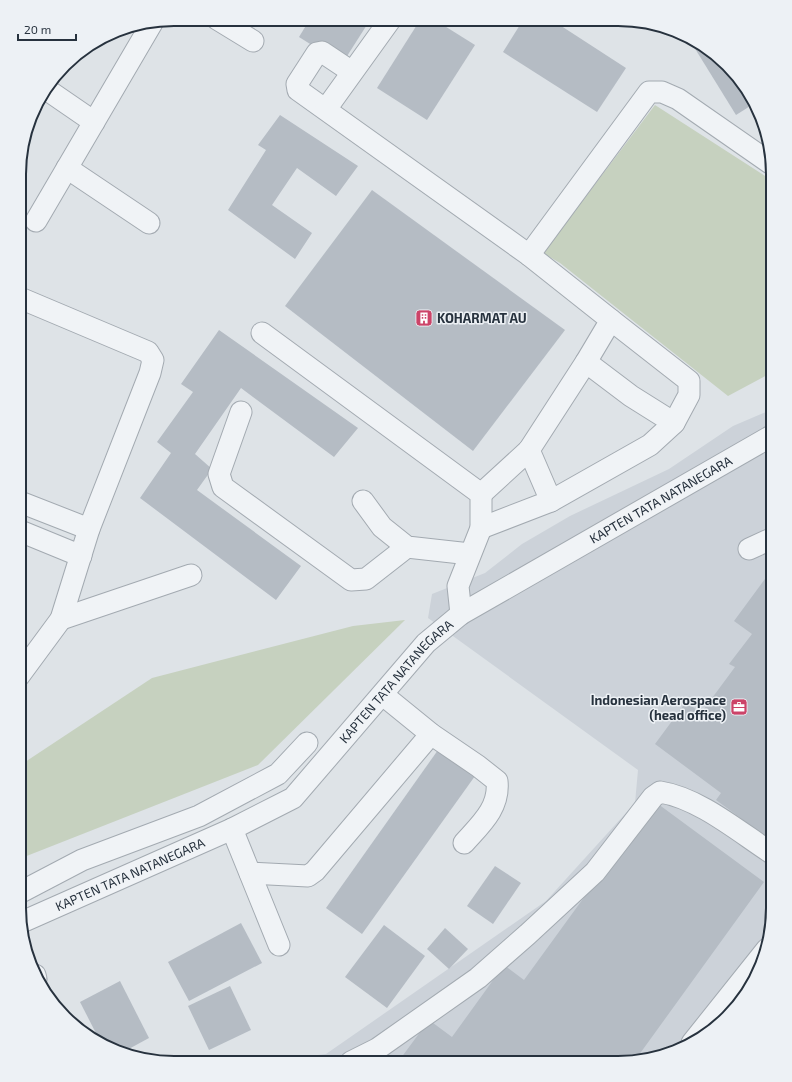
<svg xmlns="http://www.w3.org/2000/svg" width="792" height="1082" viewBox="0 0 792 1082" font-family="'Exo 2',sans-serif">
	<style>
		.built { fill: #ccd2d9 }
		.green { fill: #c6d1bf }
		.building { fill: #b5bcc4 }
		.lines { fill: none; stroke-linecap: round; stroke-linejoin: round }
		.minor-casing { stroke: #a3aab1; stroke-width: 23 }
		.minor { stroke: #f0f3f6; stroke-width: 21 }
		.labels { text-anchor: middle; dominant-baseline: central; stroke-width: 3; stroke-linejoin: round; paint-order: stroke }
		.poi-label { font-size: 13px; font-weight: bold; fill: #27323e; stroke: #edf1f5; text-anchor: start }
		.street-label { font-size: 13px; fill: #27323e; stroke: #edf1f5 }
		.rim { fill: none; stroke: #27323e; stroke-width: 2 }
	</style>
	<rect width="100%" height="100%" fill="#dee3e7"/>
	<polygon class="built" points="773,409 773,918 765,958 747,994 720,1024 687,1047 618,1063 260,1062 326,1054 546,901 635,803 638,770 428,618 432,594 485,573 522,544 570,516 669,469 733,426"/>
	<g class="green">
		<polygon points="655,105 773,181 773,372 728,396 560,263 543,253"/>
		<polygon points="405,620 258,765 19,859 19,769 22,764 152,678 353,626"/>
	</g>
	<g class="building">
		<polygon points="310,19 370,20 342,64 299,37"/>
		<polygon points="420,20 435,20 475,45 427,120 377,88"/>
		<polygon points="523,20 552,20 626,68 597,112 503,52"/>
		<polygon points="700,44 712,51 755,103 736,115 694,47"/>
		<polygon points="280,115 358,166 336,196 297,168 272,205 312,233 295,259 228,210 266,150 258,145"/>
		<polygon points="372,190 565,330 473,451 285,306"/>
		<polygon points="219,330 358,428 334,457 241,388 195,454 212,469 197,490 301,566 276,600 140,498 171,453 157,442 193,392 181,384"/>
		<polygon points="773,568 773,842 716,800 721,793 655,744 686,702 701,713 735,667 729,664 752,634 734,621"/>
		<polygon points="438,750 475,776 362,934 326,908"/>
		<polygon points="654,801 764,882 636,1059 618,1063 398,1062 429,1020 452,1037 504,965 524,980"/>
		<polygon points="495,866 521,883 493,924 467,906"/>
		<polygon points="241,923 262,963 189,1001 168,962"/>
		<polygon points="384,925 425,956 387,1008 345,977"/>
		<polygon points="445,928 468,949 449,969 427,949"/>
		<polygon points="120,981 149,1038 125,1051 100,1041 80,1002"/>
		<polygon points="230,986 251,1030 209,1050 188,1006"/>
	</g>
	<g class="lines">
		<g class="minor-casing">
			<g id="minor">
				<polyline points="217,19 253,41"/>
				<polyline points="352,72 322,52 317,53 297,84 298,90 529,255 611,320 586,362 529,450 481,494"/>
				<polyline points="46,89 94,122"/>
				<polyline points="326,109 390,20"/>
				<polyline points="67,168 149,223"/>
				<polyline points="36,221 152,23"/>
				<polyline points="529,255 649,92 662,92 678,99 770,163"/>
				<polyline points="262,333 481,494 481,528 458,586 461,614"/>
				<polyline points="586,362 631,396 674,423"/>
				<polyline points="241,412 219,474 223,487 351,580 366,579 407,547"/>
				<polyline points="363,501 382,527 407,547 470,554"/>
				<polyline points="551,501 650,445 674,423 689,395 689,381 611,320"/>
				<polyline points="20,502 89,529"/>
				<polyline points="481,528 551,501 529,450"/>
				<polyline points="20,531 81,556"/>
				<polyline points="749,549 773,538"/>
				<polyline points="61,619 191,575"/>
				<polyline points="19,676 61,619 89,529 150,373 153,360 148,352 20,298"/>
				<path d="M383,695L431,734L478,766L497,781C500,808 480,825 464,843"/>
				<polyline points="232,829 279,945"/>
				<polyline points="250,873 308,876 315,871 431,734"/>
				<polyline points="19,893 82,860 199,816 278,774 307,743"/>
				<path id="s1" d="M22,922L232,829L293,798L426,643L461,614L773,435"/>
				<polyline points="35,975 36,979"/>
				<polyline points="692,1043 767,949"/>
				<path d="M351,1062L377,1049L478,978L528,934L595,872L653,797L660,792C699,798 739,832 773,854"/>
			</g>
		</g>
		<use href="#minor" class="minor"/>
	</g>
	<defs>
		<g id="building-square" transform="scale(0.9)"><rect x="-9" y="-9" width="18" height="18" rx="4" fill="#cc4368" stroke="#edf1f5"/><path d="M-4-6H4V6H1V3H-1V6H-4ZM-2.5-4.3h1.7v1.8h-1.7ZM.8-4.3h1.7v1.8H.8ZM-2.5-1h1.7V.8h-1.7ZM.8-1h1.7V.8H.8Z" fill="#fff"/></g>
		<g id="office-square" transform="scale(0.9)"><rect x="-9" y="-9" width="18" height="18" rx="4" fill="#cc4368" stroke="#edf1f5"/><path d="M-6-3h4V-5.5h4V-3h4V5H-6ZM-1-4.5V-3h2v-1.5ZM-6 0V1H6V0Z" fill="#fff"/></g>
	</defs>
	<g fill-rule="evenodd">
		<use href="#building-square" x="424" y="318"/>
		<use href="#office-square" x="739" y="707"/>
	</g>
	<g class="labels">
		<g class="poi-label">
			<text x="437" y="318">KOHARMAT AU</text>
			<text x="726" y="700" text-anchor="end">Indonesian Aerospace<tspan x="726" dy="15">(head office)</tspan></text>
		</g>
		<g class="street-label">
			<text stroke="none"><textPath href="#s1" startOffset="778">KAPTEN TATA NATANEGARA</textPath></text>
			<text stroke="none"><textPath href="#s1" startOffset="454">KAPTEN TATA NATANEGARA</textPath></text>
			<text stroke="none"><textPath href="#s1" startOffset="118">KAPTEN TATA NATANEGARA</textPath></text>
		</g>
	</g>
	<path d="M0 0H792V1082H0ZM174 26H618A148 148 0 0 1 766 174V908A148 148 0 0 1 618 1056H174A148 148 0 0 1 26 908V174A148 148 0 0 1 174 26Z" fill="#edf1f5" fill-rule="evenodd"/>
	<path class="rim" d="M174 26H618A148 148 0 0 1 766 174V908A148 148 0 0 1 618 1056H174A148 148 0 0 1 26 908V174A148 148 0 0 1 174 26Z"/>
	<path d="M18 34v6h58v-6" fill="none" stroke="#27323e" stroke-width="2"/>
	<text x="24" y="34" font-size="12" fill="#27323e" stroke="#edf1f5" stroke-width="3" paint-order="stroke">20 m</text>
</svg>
